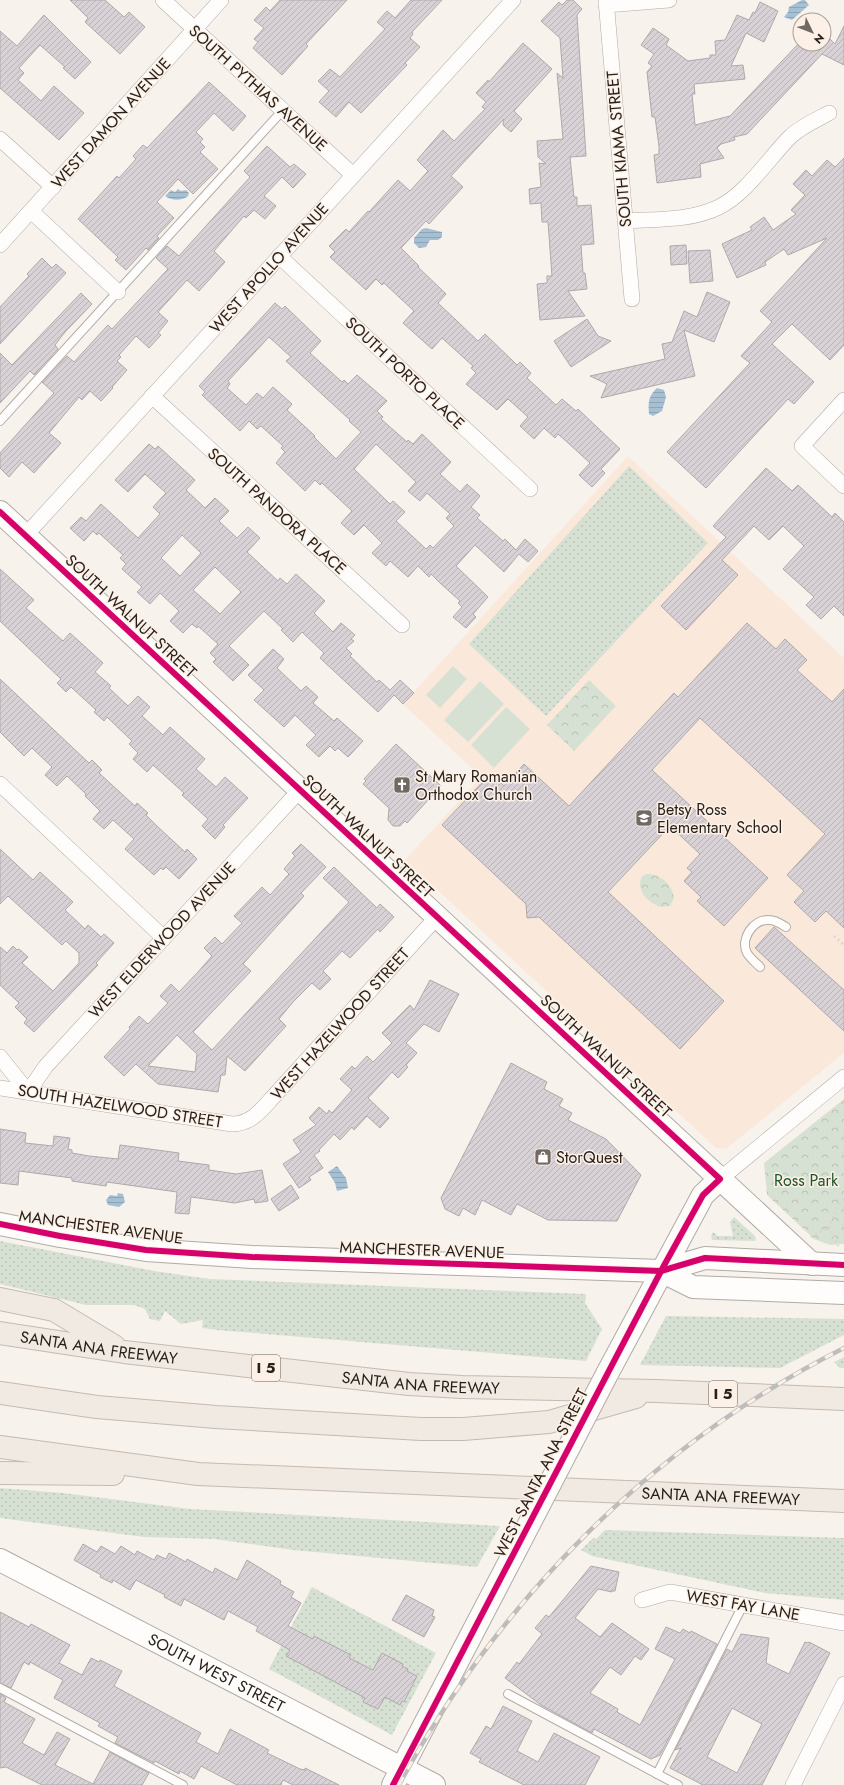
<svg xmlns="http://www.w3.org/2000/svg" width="844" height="1785" viewBox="0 0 844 1785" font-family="Jost,sans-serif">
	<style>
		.built { fill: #fae9db }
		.grass { fill: url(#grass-dots) }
		.park { fill: url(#park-crowns) }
		.pitch { fill: #d7e1d3 }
		.water { fill: url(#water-rules) }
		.building { fill: url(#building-hatch); stroke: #aea9aa; fill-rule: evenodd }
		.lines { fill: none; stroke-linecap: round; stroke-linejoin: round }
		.lane-casing { stroke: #b1aba5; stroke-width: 10 }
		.street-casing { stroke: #b1aba5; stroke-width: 16 }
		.secondary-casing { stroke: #b1aba5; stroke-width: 24 }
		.highway-casing { stroke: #c4bab1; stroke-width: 24 }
		.path { stroke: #d8d5d3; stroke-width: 2.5; stroke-dasharray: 2 3; stroke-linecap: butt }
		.lane { stroke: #fefdfc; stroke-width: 8 }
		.street { stroke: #fefdfc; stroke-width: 15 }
		.secondary { stroke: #fefdfc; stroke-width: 22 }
		.highway { stroke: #f1eae3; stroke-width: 22 }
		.rail-casing { stroke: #bfbdbc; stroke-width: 4.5 }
		.rail { stroke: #fdf1e7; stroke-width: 3; stroke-dasharray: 9; stroke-linecap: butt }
		.secondary-bridge-casing { stroke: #b1aba5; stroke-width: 24; stroke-linecap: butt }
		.secondary-bridge { stroke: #fefdfc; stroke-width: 22 }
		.cycleway-casing { stroke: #fdf1e7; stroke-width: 8 }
		.cycleway { stroke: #d6006c; stroke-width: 6 }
		.labels { text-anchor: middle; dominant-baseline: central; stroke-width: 3; stroke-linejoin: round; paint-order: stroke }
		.shield { fill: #fdf1e7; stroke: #685f58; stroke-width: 1 }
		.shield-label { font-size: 15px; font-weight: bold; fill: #28211b }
		.street-label { font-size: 16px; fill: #28211b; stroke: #fdf1e7 }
		.poi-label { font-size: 16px; fill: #28211b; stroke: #fdf1e7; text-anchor: start }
		.park-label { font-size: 16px; fill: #1c5226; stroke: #fdf1e7 }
	</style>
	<defs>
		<pattern id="grass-dots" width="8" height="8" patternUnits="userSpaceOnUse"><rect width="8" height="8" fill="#d7e1d3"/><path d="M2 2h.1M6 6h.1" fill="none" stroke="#b9c1b5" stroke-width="1.8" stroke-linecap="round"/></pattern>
		<pattern id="park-crowns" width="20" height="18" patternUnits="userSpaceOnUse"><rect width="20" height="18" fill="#d7e1d3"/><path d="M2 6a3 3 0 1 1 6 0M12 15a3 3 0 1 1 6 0" fill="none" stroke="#b9c1b5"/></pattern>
		<pattern id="water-rules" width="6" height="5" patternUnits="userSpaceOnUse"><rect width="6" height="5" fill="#a6c0d3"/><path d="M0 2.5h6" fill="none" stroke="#8fa5b5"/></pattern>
		<pattern id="building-hatch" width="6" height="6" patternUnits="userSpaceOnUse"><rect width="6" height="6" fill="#d8d2d7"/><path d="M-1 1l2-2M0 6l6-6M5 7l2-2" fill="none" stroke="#b9b4b8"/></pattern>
	</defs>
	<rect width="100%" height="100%" fill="#f8f2ec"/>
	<polygon class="built" points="628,456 844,658 844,1053 726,1149 716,1148 405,860 481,777 403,704"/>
	<g class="grass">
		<polygon points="629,466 708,543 546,716 469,644"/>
		<polygon points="734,1217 754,1235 756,1238 755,1241 712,1240 711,1236 713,1232 718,1236 733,1236 730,1222"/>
		<polygon points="0,1241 154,1271 209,1279 586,1294 585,1303 602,1329 586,1361 217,1330 202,1328 203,1320 181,1324 165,1311 160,1321 150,1319 145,1309 134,1305 86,1305 0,1284"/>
		<polygon points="666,1316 844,1319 844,1335 780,1368 640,1365"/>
		<polygon points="844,1357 844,1368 840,1368 834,1362"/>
		<polygon points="0,1488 63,1493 190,1509 500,1526 477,1567 293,1550 214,1539 144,1537 0,1518"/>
		<polygon points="605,1530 844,1538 844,1600 765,1593 592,1556 581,1550 593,1538 596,1539"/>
		<polygon points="312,1587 436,1653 392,1735 269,1669"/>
	</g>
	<g class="park">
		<polygon points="589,680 616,706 574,751 547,725"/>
		<path d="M646,874C661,874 672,884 674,898L670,906L660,907C648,902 635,891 642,876Z"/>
		<polygon points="844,1099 844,1244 830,1245 814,1239 767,1195 764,1163"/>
	</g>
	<g class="pitch">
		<polygon points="453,666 467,679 440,708 426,695"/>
		<polygon points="480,681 504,704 468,742 444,720"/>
		<polygon points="506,707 530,729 494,768 471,745"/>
	</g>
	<g class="water">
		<polygon points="802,0 805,0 809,5 792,20 784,17 788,12 789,7"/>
		<path d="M178,189L181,191L186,190L189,193L188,196C182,201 172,201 165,196L171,190L175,192Z"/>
		<polygon points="426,228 442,232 442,237 438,240 430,240 426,247 419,248 414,243 414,238 422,229"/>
		<path d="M657,388L664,390L666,397L662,411L653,416L649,414C648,403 648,396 657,388Z"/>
		<polygon points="337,1166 346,1178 348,1188 337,1191 335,1183 328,1172"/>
		<polygon points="118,1193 123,1194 125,1202 119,1207 108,1205 106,1200 110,1195 117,1196"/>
	</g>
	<g class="building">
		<polygon points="70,0 105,0 124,17 129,12 145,27 120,54 85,22 88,18"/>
		<polygon points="280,0 347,0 306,44 308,46 282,75 253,48 258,42 254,39 264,28 254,20 266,7 270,11"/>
		<polygon points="411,0 442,0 412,32 413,34 410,38 420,47 405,63 407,65 361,113 349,102 336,117 319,102 329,91 318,81 330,69 340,77 385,29 377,22 387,11 395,18"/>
		<polygon points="567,0 573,0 582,9 577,15 586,156 570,157 574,197 577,197 577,206 591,205 594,244 581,245 583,273 585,273 587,289 568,291 585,316 540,320 537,284 547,283 547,276 552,276 548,222 542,222 541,203 530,204 529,189 541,187 539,163 546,164 538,157 537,141 563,139 557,73 563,78 560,38 541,21 559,2 562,5"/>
		<polygon points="760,2 778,11 764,42 746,33 731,66 743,65 745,79 694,84 695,94 692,94 695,125 730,116 800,42 800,44 824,44 824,33 835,44 844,26 844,65 822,54 747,134 734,137 735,140 721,144 717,148 724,158 700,164 701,177 657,183 654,155 659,154 659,146 655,117 652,117 647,72 652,66 648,63 654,54 641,45 653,28 669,39 666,45 688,61 710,58 710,55 716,55 715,41 725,40 737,15 749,20 753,12 755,13"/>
		<polygon points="44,15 91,62 75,79 63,68 65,67 40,45 19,68 24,73 18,80 41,101 54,86 84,113 59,140 0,88 0,31 17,46"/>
		<polygon points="523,43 552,69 514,111 522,119 511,132 503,125 504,119 451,176 463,187 429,224 426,221 401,248 419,266 418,267 446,294 438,303 478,341 485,334 517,365 520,362 531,373 527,378 556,405 562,399 576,411 578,409 620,449 601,469 605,473 592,487 579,475 590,463 567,442 558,434 555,438 544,428 534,439 520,426 528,417 508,399 497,410 466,384 476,373 471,368 473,366 442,338 432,349 403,323 414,311 384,283 382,285 376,279 366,290 330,257 335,252 329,246 346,229 349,232 368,211 369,212 398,180 410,191 428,171 417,160 443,130 454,141 485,109 482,107 486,102 476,93 488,80 489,82"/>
		<polygon points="209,82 246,116 233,131 214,113 196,132 203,139 200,142 205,147 200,152 218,169 193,194 178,179 157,202 174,218 157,236 159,238 148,250 146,248 126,270 115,260 118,257 78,219 117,176 119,178 136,159 133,156 143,145 147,148"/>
		<polygon points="267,146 290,167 294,164 306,174 293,188 282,177 264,196 276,206 265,219 254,210 246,218 244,216 214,251 225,262 199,291 187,280 158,312 168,321 158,333 161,335 149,348 136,336 119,355 121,357 117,361 127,370 112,387 113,388 101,401 90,391 82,400 79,397 49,433 61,443 34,473 22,462 9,477 0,468 0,453 54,393 42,382 67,356 74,362 108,325 112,329 168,269 156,258 167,246 179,256 250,177 244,171"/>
		<polygon points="844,158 844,345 830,360 792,324 772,344 814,382 794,404 788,399 706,488 667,452 750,363 741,356 772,322 760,311 827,238 788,255 784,249 765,262 766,265 737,278 722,244 752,230 750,227 764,217 773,230 796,214 791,210 805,195 793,184 806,170 812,176 827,160 835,167"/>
		<polygon points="686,245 687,264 671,265 670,246"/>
		<polygon points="710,250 713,281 690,283 688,251"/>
		<polygon points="42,258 52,268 56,264 66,273 0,344 0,307 29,276 27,274"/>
		<polygon points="707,292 730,302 714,342 684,330 695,376 601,398 607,384 590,376 665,359 662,344 672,342 684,311 697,317"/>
		<polygon points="81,293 92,304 65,332 55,345 58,349 34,375 30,371 0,403 0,353 12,365"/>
		<path d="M275,303L282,309L285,306L321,341L310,353L342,382L344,380L348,384L357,375L387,401L377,411L383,417L381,419L407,442L408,440L413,444L422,434L451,462L440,474L460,492L467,484L480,496L471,507L480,515L477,518L503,541L505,539L516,550L525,539L538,551L528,562L519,554L504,572L475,545L456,566L488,597L473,614L476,617L466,628L453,617L462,607L458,603L460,601L440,583L431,574L429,577L418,566L408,577L390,561L386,566L372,553L382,543L364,525L354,535L341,523L352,511L322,483L320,485L315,480L305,491L276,463L285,452L281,448L283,446L261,426L257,429L249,421L240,431L202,395L205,392L199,386ZM269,337L291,357L286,361L350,420L349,421L361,432L336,459L314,437L315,436L287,410L292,404L273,387L263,398L257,393L246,405L227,388L230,384L228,381ZM376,444L416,482L408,491L420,501L427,493L450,514L446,518L454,526L433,548L430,545L426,549L396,521L405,512L393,501L390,504L354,469Z"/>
		<polygon points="587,319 598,336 611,341 571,367 554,341"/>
		<path d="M149,444L155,449L158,446L195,480L186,490L205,508L215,498L229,511L219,521L237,538L248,527L260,538L247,552L278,581L280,578L287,584L296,574L325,601L314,613L333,632L341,623L355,635L351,639L354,641L346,648L352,654L350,656L377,682L379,680L390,690L400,680L414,693L403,704L394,695L378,712L320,658L324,653L302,632L293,642L281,630L283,629L264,611L229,646L249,665L233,681L213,662L216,659L210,653L218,644L198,626L197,628L192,624L183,633L170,621L179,611L160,593L150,604L137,592L142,587L122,569L126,564L120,558L123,555L99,533L97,535L93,531L84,541L70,528L81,517L86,521L101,504L138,538L160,514L153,507L166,493L145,474L128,492L115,480ZM182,535L201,553L180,576L161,558ZM215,567L241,592L220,614L193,590Z"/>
		<polygon points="766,468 792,491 798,485 832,517 835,513 844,522 844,616 834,606 821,619 806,605 814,597 783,569 804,546 783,526 769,540 754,526 722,560 738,575 686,630 661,606 726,537 713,526"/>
		<polygon points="0,569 34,600 26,608 63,641 70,633 103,663 95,672 111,686 109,688 128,706 138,696 150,707 142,716 163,735 170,727 205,759 196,769 216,787 225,777 248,798 223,825 225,827 215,839 202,826 208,819 182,795 184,793 153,765 147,772 133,759 138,753 129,744 132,741 107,717 104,721 94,712 96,710 71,687 66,692 57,683 61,679 0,621"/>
		<polygon points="747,623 776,649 785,639 807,660 797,670 832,702 844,689 844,928 826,911 815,922 794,902 804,891 787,875 825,834 700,718 652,770 768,878 724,926 697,901 701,897 684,881 692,872 687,868 700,854 670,826 608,892 724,1001 680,1049 539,917 527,918 526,904 442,825 491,773 504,786 524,764 569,806 674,693 678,697"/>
		<polygon points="273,649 284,659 277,668 301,691 306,686 318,697 313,703 334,721 337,718 363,741 348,757 338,748 335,751 330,746 319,757 306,745 316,735 295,715 284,727 254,700 264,690 248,675"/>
		<polygon points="0,679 89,763 92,760 102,770 99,773 135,806 137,803 148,813 146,815 158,827 185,852 187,849 197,859 179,879 166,867 163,870 161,868 154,875 125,849 134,839 113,820 104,829 93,819 100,811 85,796 86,794 67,776 57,786 45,775 52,767 32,748 24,756 0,732"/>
		<polygon points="396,744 441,786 407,823 405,821 400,826 393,826 388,820 389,808 363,784 366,781 364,779"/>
		<path d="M301,844L326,867L301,893L304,896L243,964L251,971L193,1032L212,1050L349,902L323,878L334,867L377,908L380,904L394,917L380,932L378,929L350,958L342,951L323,971L331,979L320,990L312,983L293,1002L279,1019L286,1026L245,1071L227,1056L225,1075H221L218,1092L158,1084L136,1064L124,1076L104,1057L130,1029L129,1027L139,1016L148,1024L168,1003L160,996L171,984L179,992L198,972L212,956L204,948L215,937L222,944L242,923L234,916L262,887L270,895L289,874L284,869L295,856L292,853ZM177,1035L197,1054L195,1072L148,1066Z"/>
		<polygon points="0,849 33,880 40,872 61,891 73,902 65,910 85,929 88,925 101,937 104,934 114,943 96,963 98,965 34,1032 24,1023 27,1019 15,1007 19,1003 0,985 0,947 7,953 13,946 17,950 19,949 28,957 22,963 53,991 79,963 79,953 66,941 62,945 8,896 0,904"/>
		<polygon points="774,927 844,990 844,1031 755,948"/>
		<polygon points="430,980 459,994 439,1032 424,1024 406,1043 417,1053 406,1065 408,1067 398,1078 392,1072 368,1098 389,1118 380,1128 367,1116 354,1130 352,1127 340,1140 334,1134 319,1150 320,1151 314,1155 323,1168 309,1177 311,1180 299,1188 283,1164 301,1152 293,1140 316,1125 309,1118 319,1107 327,1114 329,1110 332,1113 352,1090 340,1079 352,1066 355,1069 367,1056 373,1062 392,1043 382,1033 410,1005 414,1010"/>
		<polygon points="511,1063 547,1082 544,1089 563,1099 559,1106 572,1113 568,1120 606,1139 641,1175 617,1221 548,1220 517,1204 511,1215 482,1200 475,1215 463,1208 459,1216 445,1209 441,1198"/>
		<polygon points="0,1129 26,1133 25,1143 53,1146 54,1136 70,1138 68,1149 72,1150 72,1153 89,1156 118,1159 120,1145 179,1153 178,1161 209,1165 209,1170 236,1174 262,1170 268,1201 255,1203 254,1199 235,1203 191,1197 189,1214 175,1213 177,1192 107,1182 106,1186 92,1184 72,1181 72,1178 19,1171 18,1185 0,1183"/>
		<polygon points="291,1185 299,1198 279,1211 271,1199"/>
		<polygon points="83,1544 97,1552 101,1546 115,1554 121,1546 135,1555 137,1551 154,1560 157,1555 166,1559 169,1553 186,1562 187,1559 213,1573 215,1568 237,1580 247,1560 281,1581 280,1584 294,1592 291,1597 301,1603 288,1626 313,1639 314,1636 351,1655 349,1658 373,1670 382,1653 403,1664 402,1666 408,1669 407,1671 417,1676 404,1702 402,1701 400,1705 385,1697 378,1709 363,1702 365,1698 286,1656 290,1650 256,1631 258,1627 228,1611 224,1620 184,1599 181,1606 164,1597 165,1595 136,1580 130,1590 113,1580 112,1583 100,1577 101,1575 74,1560"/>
		<polygon points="591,1566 619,1572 615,1591 612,1591 612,1592 598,1589 575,1618 600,1637 612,1623 649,1649 641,1660 635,1656 621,1675 610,1667 590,1693 618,1709 617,1712 640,1725 675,1659 655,1649 666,1627 680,1633 683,1629 690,1633 691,1631 717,1644 660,1755 651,1759 594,1729 592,1733 541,1705 505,1678 517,1662 519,1664 542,1634 535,1628 546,1615 549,1617"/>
		<polygon points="406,1595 434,1610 432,1616 435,1617 424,1637 392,1620"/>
		<polygon points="0,1612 29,1627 31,1624 70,1645 59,1663 82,1675 91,1658 99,1662 100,1660 122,1671 114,1686 201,1733 196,1742 218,1754 230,1729 269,1750 267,1753 300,1769 305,1770 305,1768 339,1785 293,1785 283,1780 281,1785 237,1785 201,1766 194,1779 180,1771 179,1774 155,1761 154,1763 115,1743 118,1737 98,1726 100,1723 54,1698 63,1680 30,1662 29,1665 24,1662 11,1688 0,1683"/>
		<path d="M741,1634L769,1638L766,1663L789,1674L805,1642L808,1643L809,1642L830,1653L762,1785H703L670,1768L681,1748L675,1750L727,1649L732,1652ZM732,1708L762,1724L737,1773L707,1757Z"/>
		<polygon points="0,1694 6,1698 4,1702 35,1719 22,1743 44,1755 57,1732 70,1739 55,1765 93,1784 110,1752 149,1773 142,1785 42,1785 6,1767 0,1768"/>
		<polygon points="503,1706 532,1721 517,1751 538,1762 554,1733 600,1757 585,1785 524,1785 479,1762 481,1759 470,1753 486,1726 491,1729"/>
	</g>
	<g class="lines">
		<g class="lane-casing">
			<g id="lane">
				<polyline points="0,421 283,110"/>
				<path d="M760,967C756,963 750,958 747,953C740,939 753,919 769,920C776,920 781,924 786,927"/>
				<polyline points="0,1688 183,1785"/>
				<polyline points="508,1694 678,1785"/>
				<polyline points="657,1774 743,1605"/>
			</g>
		</g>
		<g class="street-casing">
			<g id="street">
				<polyline points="163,0 353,175"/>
				<polyline points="606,0 632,299"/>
				<polyline points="606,5 669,0"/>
				<polyline points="0,139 53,187"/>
				<polyline points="31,211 118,292"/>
				<path d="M626,221C656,219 691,221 719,207C747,193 768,159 790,137C800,127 816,120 829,113"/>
				<polyline points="0,245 221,0"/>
				<polyline points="279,256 530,489"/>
				<polyline points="152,396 402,625"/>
				<polyline points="844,400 802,446 844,486"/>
				<polyline points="25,536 513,0"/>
				<polyline points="0,784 164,938"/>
				<polyline points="0,1057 28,1092 46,1066 300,790"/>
				<path d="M0,1088L232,1124C252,1124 262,1109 274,1096L437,917"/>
				<polyline points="720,1179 844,1077"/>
				<polyline points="642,1600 670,1592 844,1623"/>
				<polyline points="793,1785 844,1684"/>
			</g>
		</g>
		<g class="secondary-casing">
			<g id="secondary">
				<polyline points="0,512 812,1264"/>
				<polyline points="0,1224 60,1236 146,1250 252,1257 661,1271 705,1258 844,1265"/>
				<polyline points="661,1271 693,1287 844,1293"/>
				<polyline points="607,1374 703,1195 720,1179"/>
				<path id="s1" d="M0,1560L434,1785"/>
				<polyline points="393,1785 513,1555"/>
			</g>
		</g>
		<g class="highway-casing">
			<g id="highway">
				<polyline points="0,1299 54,1310 114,1346"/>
				<path id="s2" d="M0,1333L124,1352L409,1384L462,1387L656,1391L844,1399"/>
				<polyline points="0,1393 97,1407 216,1417 421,1429 463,1429 549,1422 636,1397"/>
				<path id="s3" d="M0,1447L198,1474L844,1501"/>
				<polyline points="0,1473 113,1474"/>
			</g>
		</g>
		<g class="path">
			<polyline points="834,936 844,945"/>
			<polyline points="829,1227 838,1246"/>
			<polyline points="811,1237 829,1227 837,1208 844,1198"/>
		</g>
		<use href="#lane" class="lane"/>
		<use href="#street" class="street"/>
		<use href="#secondary" class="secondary"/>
		<use href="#highway" class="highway"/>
		<g class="rail-casing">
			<path id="rail" d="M399,1785C499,1599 655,1443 844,1348"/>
		</g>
		<use href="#rail" class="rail"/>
		<g class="secondary-bridge-casing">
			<polyline id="secondary-bridge" points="513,1555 607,1374"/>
		</g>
		<use href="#secondary-bridge" class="secondary-bridge"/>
		<g class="cycleway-casing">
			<g id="cycleway">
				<polyline points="0,512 720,1179 703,1195 661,1271 393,1785"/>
				<polyline points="0,1224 60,1236 146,1250 252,1257 661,1271 705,1258 844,1265"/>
			</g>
		</g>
		<use href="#cycleway" class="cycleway"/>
	</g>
	<defs>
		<g id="church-square" transform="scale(0.9)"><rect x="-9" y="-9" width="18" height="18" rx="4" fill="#716a64" stroke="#fdf1e7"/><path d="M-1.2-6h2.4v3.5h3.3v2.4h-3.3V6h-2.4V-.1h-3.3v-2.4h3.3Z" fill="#fff"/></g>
		<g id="school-square" transform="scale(0.9)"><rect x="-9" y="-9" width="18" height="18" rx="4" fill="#716a64" stroke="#fdf1e7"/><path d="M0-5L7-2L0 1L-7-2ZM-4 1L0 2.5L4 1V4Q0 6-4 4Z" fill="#fff"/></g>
		<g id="shop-square" transform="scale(0.9)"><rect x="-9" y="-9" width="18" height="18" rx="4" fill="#716a64" stroke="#fdf1e7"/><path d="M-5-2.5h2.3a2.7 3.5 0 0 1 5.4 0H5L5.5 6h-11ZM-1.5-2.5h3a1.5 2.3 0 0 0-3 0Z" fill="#fff"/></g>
	</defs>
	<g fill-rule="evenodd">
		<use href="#church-square" x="402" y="785"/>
		<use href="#school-square" x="644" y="818"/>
		<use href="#shop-square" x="543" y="1157"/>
	</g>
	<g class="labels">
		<g class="shield">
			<rect x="252" y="1355" width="28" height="26" rx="3"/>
			<rect x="709" y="1381" width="28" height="26" rx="3"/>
		</g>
		<g class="shield-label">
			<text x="266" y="1368">I 5</text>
			<text x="723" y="1394">I 5</text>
		</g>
		<g class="street-label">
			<text transform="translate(258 88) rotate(42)">SOUTH PYTHIAS AVENUE</text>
			<text transform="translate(111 123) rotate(-48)">WEST DAMON AVENUE</text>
			<text transform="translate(619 149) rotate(-95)">SOUTH KIAMA STREET</text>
			<text transform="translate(269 268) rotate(-48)">WEST APOLLO AVENUE</text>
			<text transform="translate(405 373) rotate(43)">SOUTH PORTO PLACE</text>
			<text transform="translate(277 511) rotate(42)">SOUTH PANDORA PLACE</text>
			<text transform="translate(131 616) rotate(43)">SOUTH WALNUT STREET</text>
			<text transform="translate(368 836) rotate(43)">SOUTH WALNUT STREET</text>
			<text transform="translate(162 940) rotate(-47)">WEST ELDERWOOD AVENUE</text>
			<text transform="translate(340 1024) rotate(-48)">WEST HAZELWOOD STREET</text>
			<text transform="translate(606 1056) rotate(43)">SOUTH WALNUT STREET</text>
			<text transform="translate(120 1106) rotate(9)">SOUTH HAZELWOOD STREET</text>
			<text transform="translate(101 1227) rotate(8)">MANCHESTER AVENUE</text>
			<text transform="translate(422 1250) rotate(2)">MANCHESTER AVENUE</text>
			<text stroke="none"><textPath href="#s2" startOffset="100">SANTA ANA FREEWAY</textPath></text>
			<text stroke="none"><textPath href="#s2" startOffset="424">SANTA ANA FREEWAY</textPath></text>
			<text transform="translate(541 1473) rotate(-63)">WEST SANTA ANA STREET</text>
			<text stroke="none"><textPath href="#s3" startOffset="723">SANTA ANA FREEWAY</textPath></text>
			<text transform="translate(743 1605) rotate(10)">WEST FAY LANE</text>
			<text stroke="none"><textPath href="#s1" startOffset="244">SOUTH WEST STREET</textPath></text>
		</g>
		<g class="poi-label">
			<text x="415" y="776">St Mary Romanian<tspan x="415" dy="18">Orthodox Church</tspan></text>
			<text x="657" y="809">Betsy Ross<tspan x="657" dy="18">Elementary School</tspan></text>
			<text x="556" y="1157">StorQuest</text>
		</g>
		<g class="park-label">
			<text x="806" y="1180">Ross Park</text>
		</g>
	</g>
	<g transform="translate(812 32) rotate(133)"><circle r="19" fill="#fdf1e7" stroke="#a89e95"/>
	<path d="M0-3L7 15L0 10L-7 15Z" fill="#716a64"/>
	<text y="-6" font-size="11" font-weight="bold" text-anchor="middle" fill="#28211b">N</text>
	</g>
</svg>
